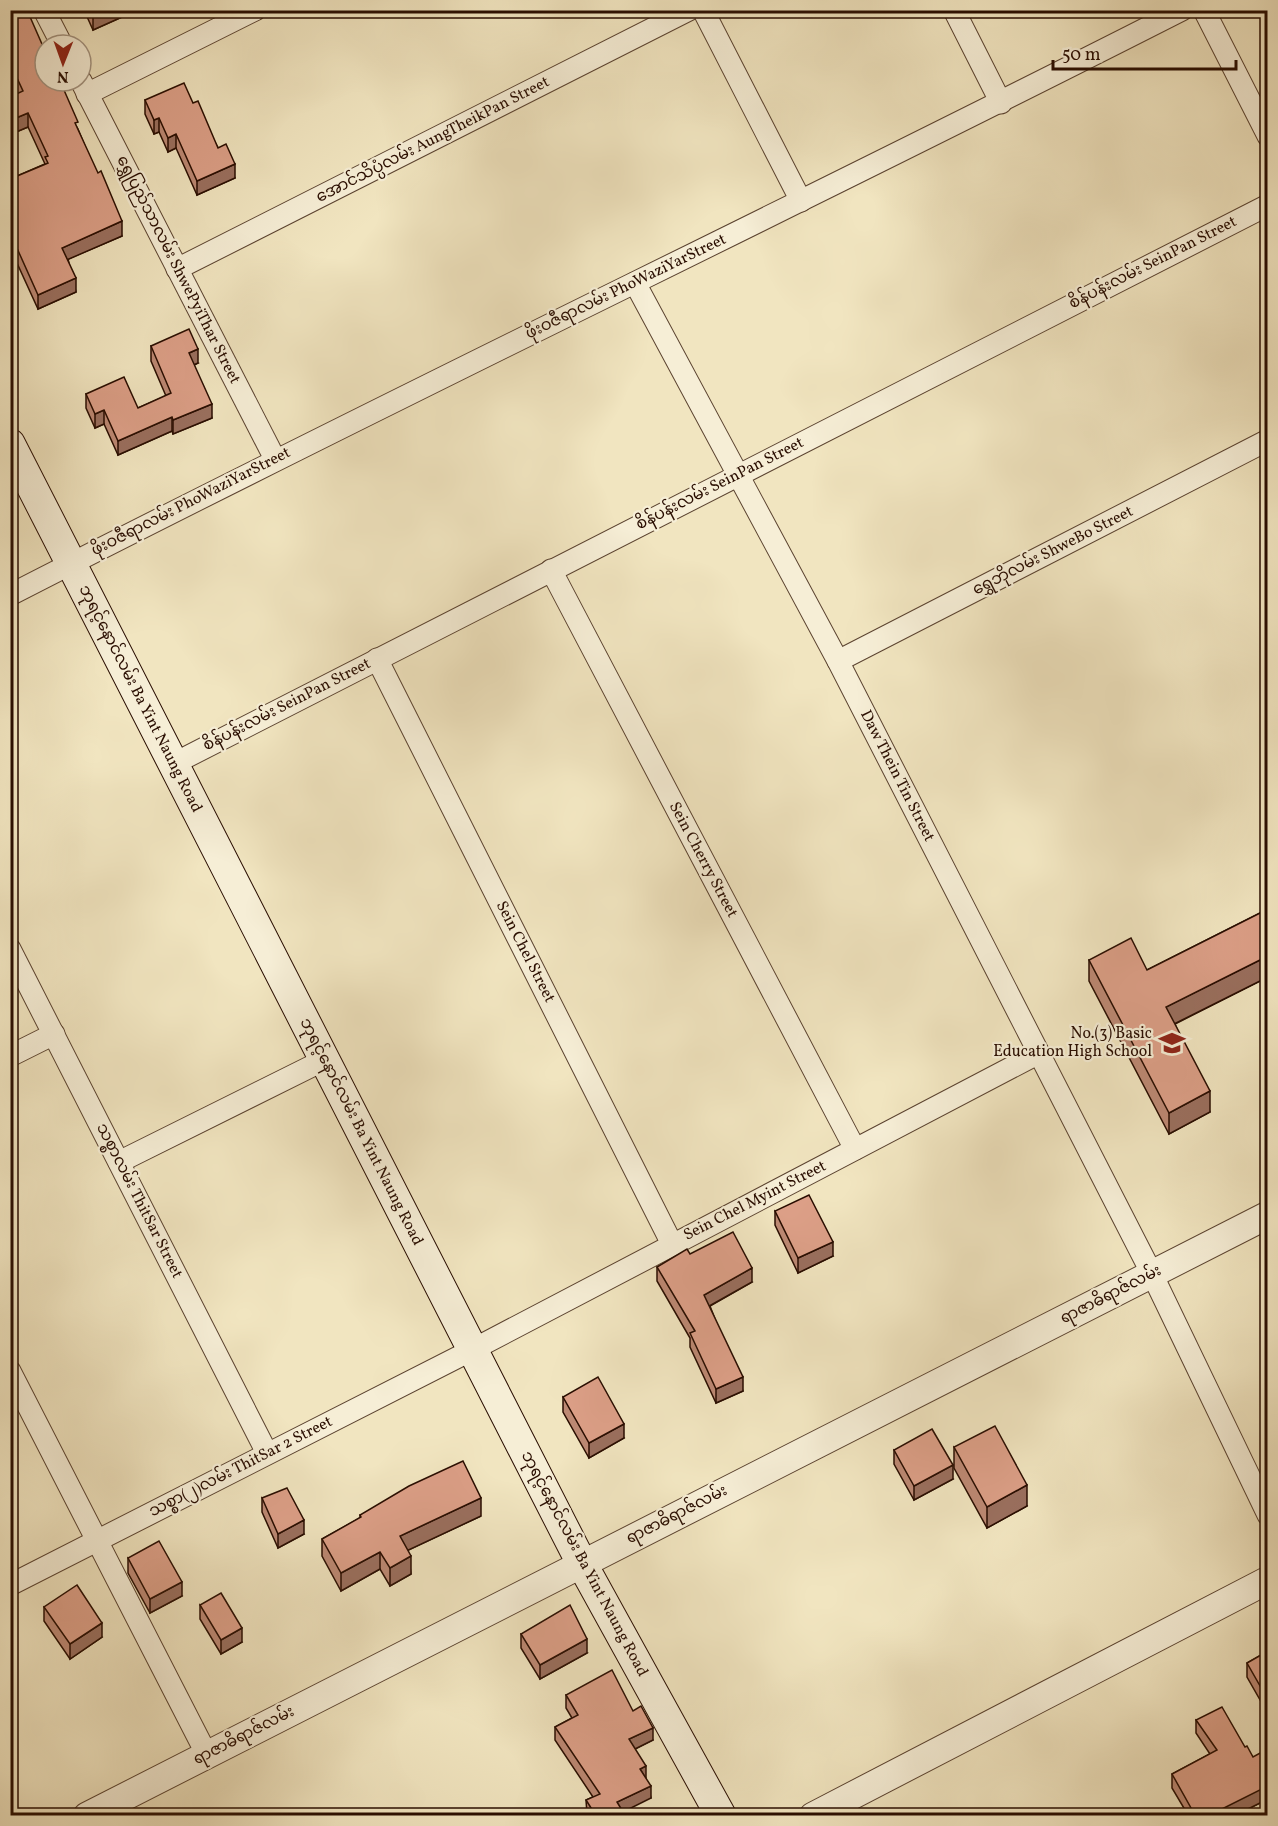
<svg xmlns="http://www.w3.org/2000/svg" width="1278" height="1826" viewBox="0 0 1278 1826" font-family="Vollkorn,'Noto Sans Myanmar',serif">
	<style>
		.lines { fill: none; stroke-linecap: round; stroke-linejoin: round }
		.minor-casing { stroke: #5b4330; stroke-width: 23 }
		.tertiary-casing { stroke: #5b4330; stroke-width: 29 }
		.secondary-casing { stroke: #290d00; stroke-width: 32 }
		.minor { stroke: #f6eed6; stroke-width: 21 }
		.tertiary { stroke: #f6eed6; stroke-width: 27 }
		.secondary { stroke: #f6eed6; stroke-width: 30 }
		.wall { fill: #bd8974; stroke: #290d00; stroke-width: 1.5 }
		.shaded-wall { fill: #9a6f5e; stroke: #290d00; stroke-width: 1.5 }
		.building { fill: #dc9f87; stroke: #290d00; stroke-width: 1.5 }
		.labels { text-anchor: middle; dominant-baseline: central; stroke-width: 4.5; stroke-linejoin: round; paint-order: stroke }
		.street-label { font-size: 16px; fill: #290d00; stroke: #f6eed6 }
		.poi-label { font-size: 16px; fill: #290d00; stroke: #f6eed6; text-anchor: end }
	</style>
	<rect width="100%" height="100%" fill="#f1e5c0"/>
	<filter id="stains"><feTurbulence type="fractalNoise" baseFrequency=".00333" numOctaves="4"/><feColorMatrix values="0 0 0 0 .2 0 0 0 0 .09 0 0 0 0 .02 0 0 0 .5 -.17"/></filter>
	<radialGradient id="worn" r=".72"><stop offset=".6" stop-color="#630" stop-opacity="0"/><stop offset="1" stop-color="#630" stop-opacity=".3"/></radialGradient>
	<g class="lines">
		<g class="minor-casing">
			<g id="minor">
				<polyline points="44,10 62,45"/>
				<polyline points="703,10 801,201"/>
				<polyline points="954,10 1001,103"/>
				<polyline points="1204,10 1268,136"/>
				<polyline points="81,81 275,459"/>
				<polyline points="87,94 255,10"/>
				<polyline points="177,269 689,10"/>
				<polyline points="635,283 838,661 1152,1274 1268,1515"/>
				<polyline points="551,570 855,1149"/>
				<path d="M10,595C399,395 793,208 1182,10"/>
				<polyline points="377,659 672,1244"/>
				<polyline points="838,661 1268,440"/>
				<polyline points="173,764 1268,205"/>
				<polyline points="10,949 267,1453"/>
				<polyline points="10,1056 54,1034"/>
				<polyline points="119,1162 324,1060"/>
				<polyline points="10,1371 207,1755"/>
				<polyline points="10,1585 472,1350 1039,1053"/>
			</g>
		</g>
		<g class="tertiary-casing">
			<g id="tertiary">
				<polyline points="87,1816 1268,1215"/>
				<polyline points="813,1816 1268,1580"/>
			</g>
		</g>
		<g class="secondary-casing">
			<polyline id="secondary" points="10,444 582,1564 721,1816"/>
		</g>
		<use href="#minor" class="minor"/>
		<use href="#tertiary" class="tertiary"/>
		<use href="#secondary" class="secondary"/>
	</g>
	<g class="wall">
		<polygon points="10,10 78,129 122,236 68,259 76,292 38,309 16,261 12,262 10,258 10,179 45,164 28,127 16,132 10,120 10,97 18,93 10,77"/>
		<polygon points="84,10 131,10 131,13 93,30"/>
		<polygon points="145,100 193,103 235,178 197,195 176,148 168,152 159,132 154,134 145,114"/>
		<polygon points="151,346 198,363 194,365 212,418 173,434 172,431 118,455 104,424 95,428 86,408 86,394 138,408 166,396 151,361"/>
		<polygon points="1268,909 1268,977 1175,1024 1210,1112 1169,1134 1089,981 1089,960 1147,970"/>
		<polygon points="775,1211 833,1256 798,1273 775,1225"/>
		<polygon points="690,1254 752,1282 710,1306 743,1391 716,1403 690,1347 690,1338 657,1281 657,1267"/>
		<polygon points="563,1397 624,1438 589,1458 563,1412"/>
		<polygon points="954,1447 1027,1506 987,1528 954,1468"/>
		<polygon points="894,1450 953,1479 914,1500 894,1464"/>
		<polygon points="262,1498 304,1534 278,1548 262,1512"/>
		<polygon points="360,1515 481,1516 408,1550 411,1574 390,1586 380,1569 341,1591 322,1556 322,1539 360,1518"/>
		<polygon points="128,1558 182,1596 150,1613 128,1573"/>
		<polygon points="200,1605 242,1642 221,1654 200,1619"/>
		<polygon points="44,1607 102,1637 70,1659 44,1621"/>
		<polygon points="521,1634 587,1653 540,1679 521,1648"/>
		<polygon points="1268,1651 1267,1712 1247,1677 1247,1663"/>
		<polygon points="566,1695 633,1711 653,1740 635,1749 646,1779 651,1798 587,1814 586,1800 593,1797 555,1740 555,1727 572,1718 566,1708"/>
		<polygon points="1196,1720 1245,1747 1253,1757 1268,1763 1268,1789 1266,1789 1266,1800 1236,1815 1188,1815 1172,1788 1172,1774 1210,1754 1196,1733"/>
	</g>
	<g class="shaded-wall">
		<polygon points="104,10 131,10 131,13 93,30 93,16"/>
		<polygon points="28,113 28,127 16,132 16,118"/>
		<polygon points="159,118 159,132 154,134 154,120"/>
		<polygon points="176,134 176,148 168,152 168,138"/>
		<polygon points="235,164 235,178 197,195 197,181"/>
		<polygon points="122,221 122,236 62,262 62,248"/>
		<polygon points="16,246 16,261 12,262 12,248"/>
		<polygon points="76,278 76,292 38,309 38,295"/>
		<polygon points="198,349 198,363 189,367 189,353"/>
		<polygon points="212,404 212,418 173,434 173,420"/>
		<polygon points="104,410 104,424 95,428 95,414"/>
		<polygon points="172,417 172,431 118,455 118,441"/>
		<polygon points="1268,956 1268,977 1166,1028 1166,1007"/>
		<polygon points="1210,1091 1210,1112 1169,1134 1169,1113"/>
		<polygon points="833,1242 833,1256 798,1273 798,1258"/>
		<polygon points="752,1268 752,1282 704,1309 704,1295"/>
		<polygon points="743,1377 743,1391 716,1403 716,1389"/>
		<polygon points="624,1424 624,1438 589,1458 589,1443"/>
		<polygon points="953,1465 953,1479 914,1500 914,1486"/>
		<polygon points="1027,1485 1027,1506 987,1528 987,1507"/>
		<polygon points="481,1498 481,1516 400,1554 400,1536"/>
		<polygon points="304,1520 304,1534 278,1548 278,1534"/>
		<polygon points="380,1552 380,1569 341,1591 341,1573"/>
		<polygon points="411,1556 411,1574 390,1586 390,1568"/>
		<polygon points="182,1582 182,1596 150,1613 150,1599"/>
		<polygon points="102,1623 102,1637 70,1659 70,1644"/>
		<polygon points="242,1628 242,1642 221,1654 221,1640"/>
		<polygon points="587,1639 587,1653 540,1679 540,1665"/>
		<polygon points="653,1728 653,1740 629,1752 629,1739"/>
		<polygon points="646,1766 646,1779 640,1769"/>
		<polygon points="1268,1775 1268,1789 1266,1789 1266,1800 1236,1815 1210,1815 1262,1778"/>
		<polygon points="651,1786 651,1798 617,1815 617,1802"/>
	</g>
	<g class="building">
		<polygon points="10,10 27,10 45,51 45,81 60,81 78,122 75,123 98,173 101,171 122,221 62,248 76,278 38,295 16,246 12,248 10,244 10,179 48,163 45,157 48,156 28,113 16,118 10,106 10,97 23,91 10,63"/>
		<polygon points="90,10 104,10 93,16"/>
		<polygon points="184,83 193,103 198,101 218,148 226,144 235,164 197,181 176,134 168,138 159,118 154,120 145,100"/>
		<polygon points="189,329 198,349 189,353 212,404 173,420 172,417 118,441 104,410 95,414 86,394 124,377 138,408 171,393 151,346"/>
		<polygon points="1268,909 1268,956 1166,1007 1210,1091 1169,1113 1089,960 1131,938 1147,970"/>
		<polygon points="809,1195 833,1242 798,1258 775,1211"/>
		<polygon points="733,1232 752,1268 704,1295 743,1377 716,1389 690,1333 695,1331 657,1267 687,1249 690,1254"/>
		<polygon points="598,1377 624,1424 589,1443 563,1397"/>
		<polygon points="995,1426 1027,1485 987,1507 954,1447"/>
		<polygon points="932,1429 953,1465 914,1486 894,1450"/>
		<polygon points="463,1461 481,1498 400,1536 411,1556 390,1568 380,1552 341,1573 322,1539 361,1517 360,1515 409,1486"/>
		<polygon points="287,1488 304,1520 278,1534 262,1498"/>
		<polygon points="159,1541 182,1582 150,1599 128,1558"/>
		<polygon points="77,1585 102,1623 70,1644 44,1607"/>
		<polygon points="221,1593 242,1628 221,1640 200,1605"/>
		<polygon points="570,1605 587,1639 540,1665 521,1634"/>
		<polygon points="1268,1651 1268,1698 1267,1698 1247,1663"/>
		<polygon points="612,1670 633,1711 641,1706 653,1728 629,1739 646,1766 640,1769 651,1786 617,1802 625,1815 583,1815 593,1811 586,1800 600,1794 555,1727 578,1715 566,1695"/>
		<polygon points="1222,1707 1245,1747 1247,1746 1253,1757 1262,1752 1268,1763 1268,1775 1262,1778 1266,1787 1210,1815 1208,1812 1202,1815 1195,1815 1172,1774 1217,1750 1196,1720"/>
		<polygon points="1130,1811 1133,1815 1122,1815"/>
	</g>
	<defs>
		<g id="school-bare" transform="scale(2.07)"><path d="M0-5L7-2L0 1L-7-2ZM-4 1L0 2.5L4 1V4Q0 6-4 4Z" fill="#8f2418" stroke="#f6eed6" stroke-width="2.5" paint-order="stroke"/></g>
	</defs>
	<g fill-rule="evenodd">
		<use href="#school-bare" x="1172" y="1043"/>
	</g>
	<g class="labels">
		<g class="street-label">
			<text transform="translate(433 140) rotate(-27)">အောင်သိပ္ပံလမ်း AungTheikPan Street</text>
			<text transform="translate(1153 263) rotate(-27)">စိန်ပန်းလမ်း SeinPan Street</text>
			<text transform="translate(178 270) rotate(63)">ရွှေပြည်သာလမ်း ShwePyiThar Street</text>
			<text transform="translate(626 287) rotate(-26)">ဖိုးဝဇီရာလမ်း PhoWaziYarStreet</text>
			<text transform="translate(720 484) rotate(-27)">စိန်ပန်းလမ်း SeinPan Street</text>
			<text transform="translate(191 502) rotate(-27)">ဖိုးဝဇီရာလမ်း PhoWaziYarStreet</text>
			<text transform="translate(1053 551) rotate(-27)">ရွှေဘိုလမ်း ShweBo Street</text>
			<text transform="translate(140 699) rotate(63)">ဘုရင့်နောင်လမ်း Ba Yint Naung Road</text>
			<text transform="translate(287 705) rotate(-27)">စိန်ပန်းလမ်း SeinPan Street</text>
			<text transform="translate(897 776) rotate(63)">Daw Thein Tin Street</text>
			<text transform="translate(703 860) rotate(62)">Sein Cherry Street</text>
			<text transform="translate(525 952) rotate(63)">Sein Chel Street</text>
			<text transform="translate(361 1132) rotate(63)">ဘုရင့်နောင်လမ်း Ba Yint Naung Road</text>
			<text transform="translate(139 1201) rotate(63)">သစ္စာလမ်း ThitSar Street</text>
			<text transform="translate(755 1201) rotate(-27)">Sein Chel Myint Street</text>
			<text transform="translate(1111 1295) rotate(-27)">ရာဇာဓိရာဇ်လမ်း</text>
			<text transform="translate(241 1467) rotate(-27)">သစ္စာ(၂)လမ်း ThitSar 2 Street</text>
			<text transform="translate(677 1515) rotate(-27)">ရာဇာဓိရာဇ်လမ်း</text>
			<text transform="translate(584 1564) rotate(62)">ဘုရင့်နောင်လမ်း Ba Yint Naung Road</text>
			<text transform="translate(244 1736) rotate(-27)">ရာဇာဓိရာဇ်လမ်း</text>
		</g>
		<g class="poi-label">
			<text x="1152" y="1034">No.(3) Basic<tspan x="1152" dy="18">Education High School</tspan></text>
		</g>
	</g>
	<rect width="1278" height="1826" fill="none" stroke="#f1e5c0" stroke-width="36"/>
	<rect x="12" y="12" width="1254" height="1802" fill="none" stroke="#290d00" stroke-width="3"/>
	<rect x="18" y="18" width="1242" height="1790" fill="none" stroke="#290d00" stroke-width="1.5"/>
	<g transform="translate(63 63) rotate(181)"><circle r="28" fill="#f6eed6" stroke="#a49480" stroke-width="1.5"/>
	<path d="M0-4.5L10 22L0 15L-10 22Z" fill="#8f2418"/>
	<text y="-9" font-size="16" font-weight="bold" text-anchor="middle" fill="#290d00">N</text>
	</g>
	<path d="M1053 60v9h183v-9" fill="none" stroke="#290d00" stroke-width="3"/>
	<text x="1062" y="60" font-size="18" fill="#290d00" stroke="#f6eed6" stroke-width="4.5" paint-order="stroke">50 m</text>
	<rect width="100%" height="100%" filter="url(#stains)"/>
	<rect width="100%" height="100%" fill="url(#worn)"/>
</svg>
